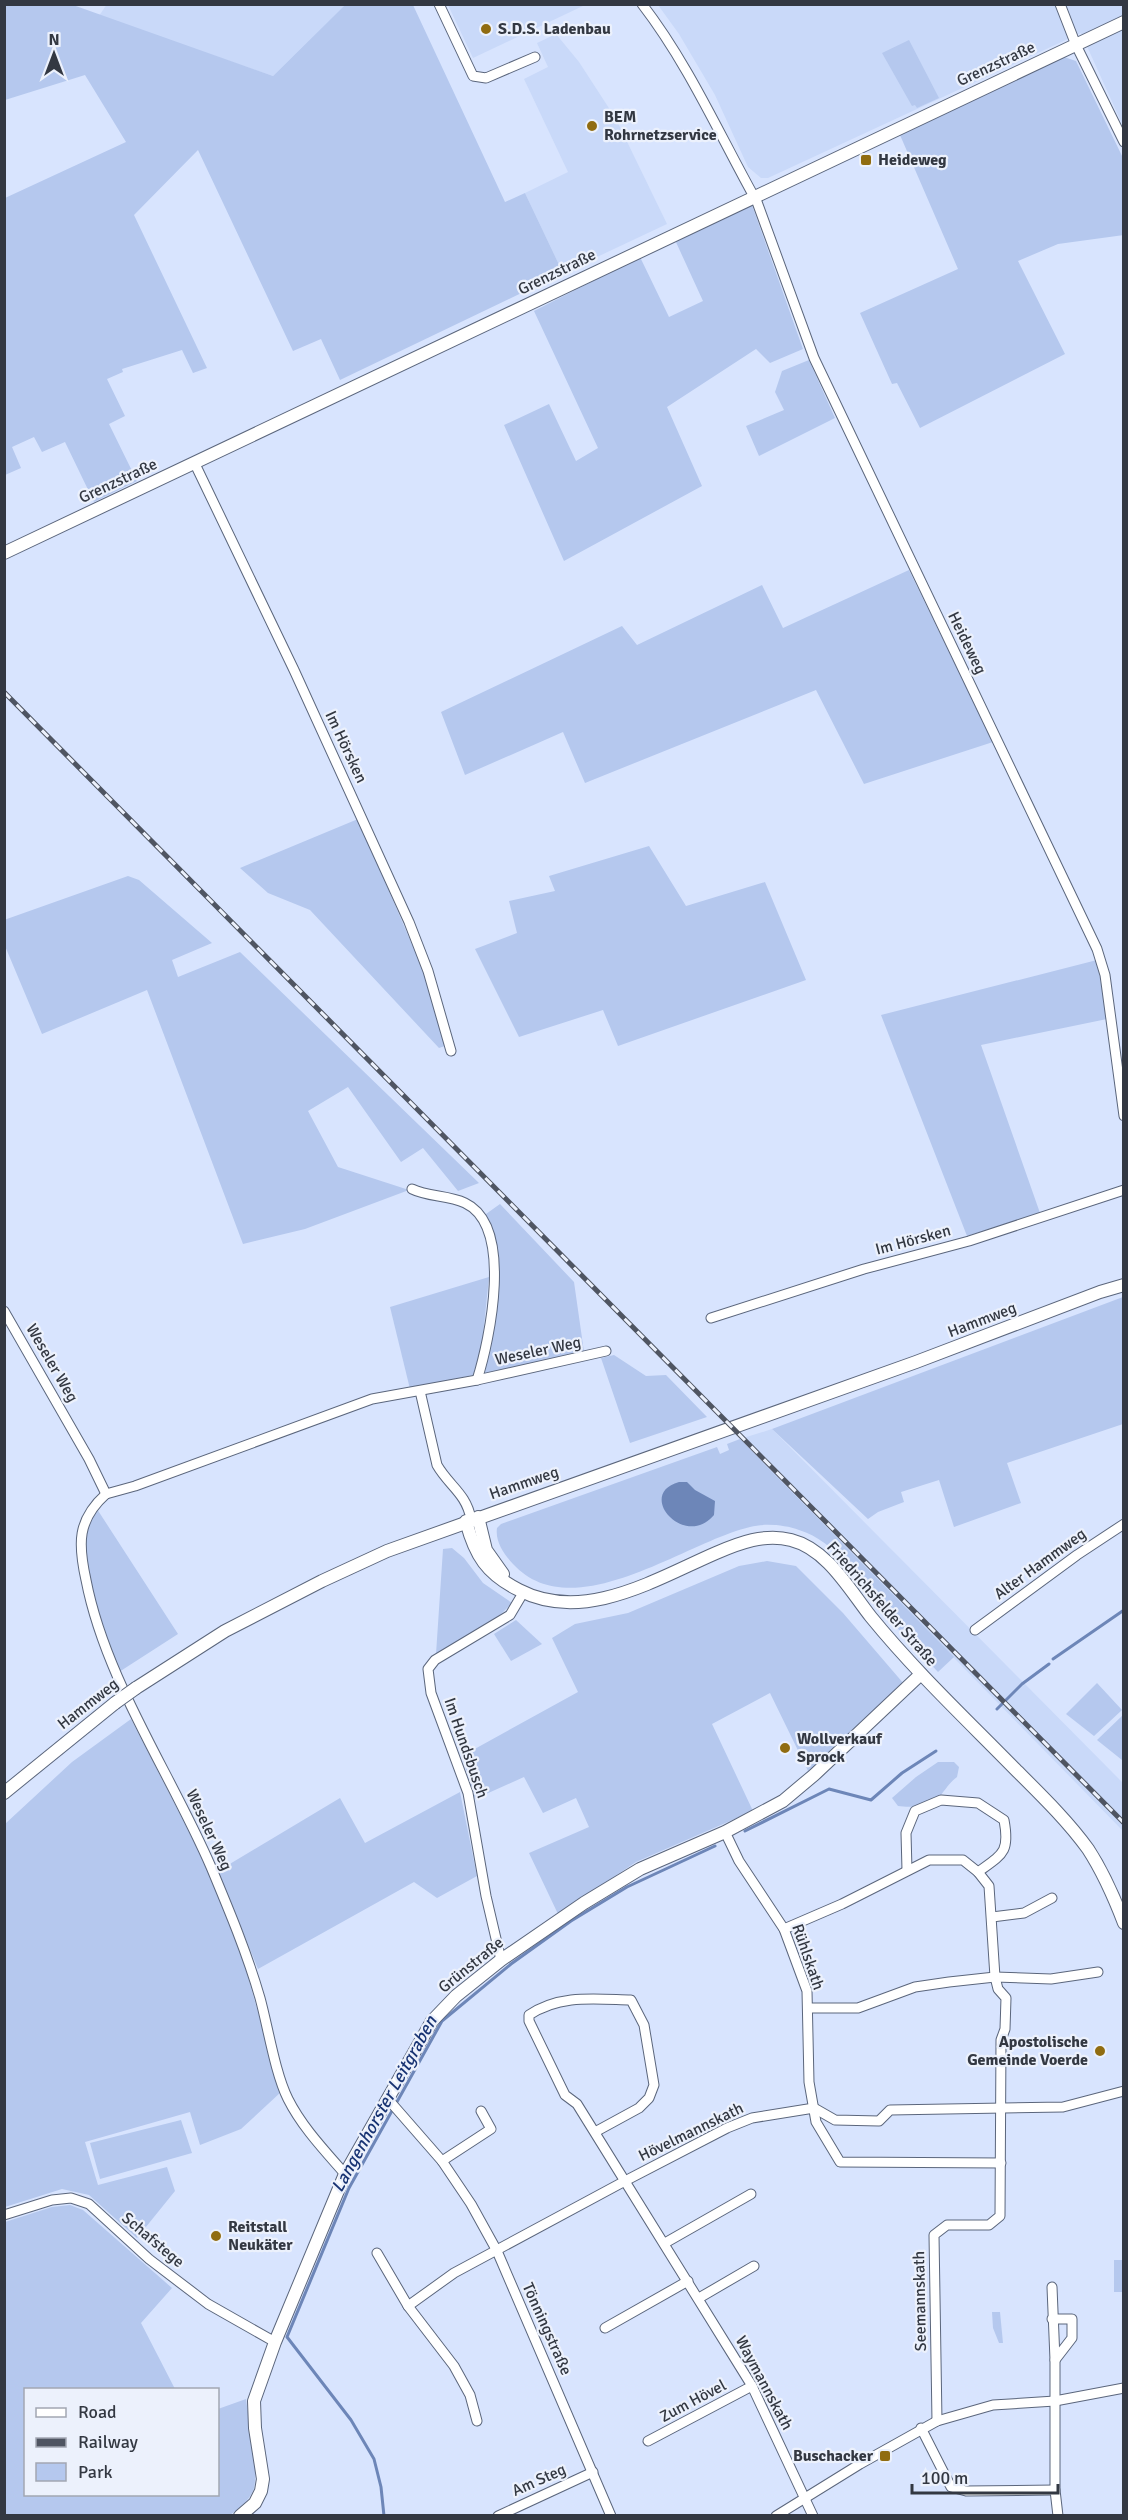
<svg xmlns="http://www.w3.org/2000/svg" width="1128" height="2520" viewBox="0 0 1128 2520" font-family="Signika,sans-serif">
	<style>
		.built { fill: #c9d9f9 }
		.green { fill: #b5c8ee }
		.water { fill: #6d86b8 }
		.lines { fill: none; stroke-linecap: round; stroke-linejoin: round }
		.stream { stroke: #6d86b8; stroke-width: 3 }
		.street-casing { stroke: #5b667c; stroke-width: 11 }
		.secondary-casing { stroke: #5b667c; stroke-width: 14 }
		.street { stroke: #fff; stroke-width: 9 }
		.secondary { stroke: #fff; stroke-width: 12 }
		.rail-casing { stroke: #4f5562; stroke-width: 5 }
		.rail { stroke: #ecf1fc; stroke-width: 3; stroke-dasharray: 9; stroke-linecap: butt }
		.secondary-bridge-casing { stroke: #5b667c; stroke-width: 14; stroke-linecap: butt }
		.secondary-bridge { stroke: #fff; stroke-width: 12 }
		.poi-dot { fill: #906c11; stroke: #ecf1fc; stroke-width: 2 }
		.labels { text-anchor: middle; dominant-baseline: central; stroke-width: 4.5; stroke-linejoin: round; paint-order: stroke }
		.poi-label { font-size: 16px; font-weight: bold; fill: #333842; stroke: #ecf1fc; text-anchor: start }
		.street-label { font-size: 16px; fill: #333842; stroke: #ecf1fc }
		.water-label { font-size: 18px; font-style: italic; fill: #193473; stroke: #ecf1fc }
	</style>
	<rect width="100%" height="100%" fill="#d8e4fe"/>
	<g class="built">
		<polygon points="107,4 345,5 273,76 99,16"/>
		<polygon points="448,5 585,5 473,58"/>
		<polygon points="658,5 1123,5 1123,126 1081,33 768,178 761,178 748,167 715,95 679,34"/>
		<polygon points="556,34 579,62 616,119 667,224 563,273 525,193 568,172 524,79 548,67 537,43"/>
		<polygon points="772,1429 1123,1783 1123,1831 740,1439"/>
	</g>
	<g class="green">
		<polygon points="5,4 73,5 273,76 345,5 413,5 505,202 525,193 563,273 340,380 321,339 293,351 198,150 134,215 207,368 193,373 182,350 122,369 123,372 107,379 125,416 109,424 137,481 94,502 65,442 42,452 34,437 12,447 21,468 5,475 5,198 126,142 85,75 5,100"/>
		<polygon points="909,40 939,98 917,108 915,105 912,106 882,53"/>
		<polygon points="1064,57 1076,61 1123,158 1124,235 1058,244 1018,261 1065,354 920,428 897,383 892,384 860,313 958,269 900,135"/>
		<polygon points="752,205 803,349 770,363 756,349 667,407 702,486 564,561 504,425 549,404 576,461 598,448 534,311 640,257 669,317 703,301 675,240"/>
		<polygon points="809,360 835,418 759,456 746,426 784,410 775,392 782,371"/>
		<polygon points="909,570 993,742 864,784 816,690 585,783 563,732 465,775 441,712 622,626 637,645 762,585 783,628"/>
		<polygon points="358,819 423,970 445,1046 439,1048 310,910 268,893 240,868"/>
		<polygon points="649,846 686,906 765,882 806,980 618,1046 603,1010 519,1037 475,949 517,933 509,901 555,891 549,876"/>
		<polygon points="128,876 139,880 212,943 172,960 178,977 240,952 479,1183 458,1191 423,1148 401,1162 348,1087 308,1111 338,1167 409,1190 305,1229 243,1244 147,990 42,1034 5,946 4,920"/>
		<polygon points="1097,960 1107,1019 981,1045 1040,1213 967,1236 881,1015"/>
		<path d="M500,1204L574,1282L584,1352L485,1373C494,1320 509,1265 486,1214Z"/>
		<polygon points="489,1277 482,1345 473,1375 410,1389 390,1307"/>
		<polygon points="1123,1297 1123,1424 1007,1463 1021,1503 954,1527 939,1480 901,1492 904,1502 878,1512 868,1519 772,1429"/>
		<polygon points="614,1355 646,1376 666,1375 707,1417 630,1443 601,1358"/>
		<path d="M740,1439L954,1657L938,1672C919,1652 900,1632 883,1611C859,1583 837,1541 799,1530C785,1525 765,1523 750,1527C685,1542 573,1629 513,1564C504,1554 495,1542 497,1528L501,1524L717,1447L720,1454L729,1450L727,1444Z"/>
		<path d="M97,1509L178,1634L119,1672C106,1637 79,1572 85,1535C86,1527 93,1517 97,1509Z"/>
		<path d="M452,1548L464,1558L483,1583L512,1603C492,1626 462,1639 436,1654L443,1549Z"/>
		<polygon points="767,1561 796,1566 843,1613 904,1684 809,1773 770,1693 712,1724 753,1811 636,1862 558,1914 529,1853 589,1827 576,1798 543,1813 524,1777 475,1799 462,1756 578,1692 552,1638 575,1624 628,1613 739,1566"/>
		<polygon points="516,1620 542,1644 511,1661 494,1634"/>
		<polygon points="1097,1683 1122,1710 1094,1736 1066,1714"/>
		<polygon points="1123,1715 1124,1757 1122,1760 1097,1740"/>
		<polygon points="131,1719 204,1861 239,1946 281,2092 241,2129 200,2145 190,2112 85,2142 98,2185 167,2167 175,2191 137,2238 89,2195 62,2189 5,2207 5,1824 72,1762"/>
		<path d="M938,1762H954L959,1767L957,1777C948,1784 947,1788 940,1796C931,1807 911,1808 898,1806L892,1798L916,1777Z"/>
		<polygon points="460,1792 477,1876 437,1898 414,1882 258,1969 218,1871 340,1798 365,1843"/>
		<polygon points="181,2120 192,2153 100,2179 90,2143"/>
		<path d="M70,2205L83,2210L172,2288L141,2323L175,2389L26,2390V2494H218V2409L246,2399C249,2423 259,2464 254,2488C250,2500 240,2508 230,2515L5,2516V2222L52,2207Z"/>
		<rect x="1114" y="2260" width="9" height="32"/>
		<polygon points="992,2312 1000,2312 1003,2343 999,2343 993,2328"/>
	</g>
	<path class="water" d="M679,1482H687L695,1490L715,1501L714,1515C685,1550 635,1494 679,1482Z"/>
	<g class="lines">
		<g class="stream">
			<polyline points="1053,1659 1124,1610"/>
			<polyline points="997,1709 1022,1684 1049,1664"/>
			<polyline points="745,1831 829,1789 871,1800 902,1773 936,1751"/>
			<polyline points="384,2516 381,2487 374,2459 351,2420 287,2337 349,2188 442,2021 511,1964 571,1921 627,1887 715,1846"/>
		</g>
		<g class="street-casing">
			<g id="street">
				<polyline points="439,4 473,76 486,78 535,57"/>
				<path d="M642,4C689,65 720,136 757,202L814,358L1097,949L1105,975L1124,1116"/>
				<polyline points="1060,4 1076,45 1124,142"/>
				<polyline points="195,464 294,670 409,922 428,971 451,1051"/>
				<path d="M412,1189C428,1197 448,1195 465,1203C514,1226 490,1339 477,1380"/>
				<polyline points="4,1311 89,1459 106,1494 135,1486 372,1399 477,1380 606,1351"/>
				<polyline points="711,1318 864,1269 969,1241 1124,1190"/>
				<path d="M420,1391L437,1465C449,1486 466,1493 471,1519"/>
				<path d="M106,1494C77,1520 78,1544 86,1580C105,1679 171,1774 211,1867C229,1910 247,1953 260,1998C268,2027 275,2073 288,2099C302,2127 325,2151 345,2174"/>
				<polyline points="975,1630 1077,1555 1124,1524"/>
				<polyline points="725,1832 739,1861 784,1929 807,1991 809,2082 816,2122 840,2162 1001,2163"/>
				<path d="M907,1870L906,1833L915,1811L941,1800L978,1803L1004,1820C1010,1852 1003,1854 978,1872"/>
				<polyline points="992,1917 1024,1913 1052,1898"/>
				<polyline points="784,1929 842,1904 929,1860 963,1860 978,1872 989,1886 995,1977 998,1989 1006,1998 1005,2029 1001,2040 1000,2216 989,2225 947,2225 934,2235 937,2421"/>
				<polyline points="501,1960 486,1896 468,1793 431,1693 428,1669 435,1660 510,1615 523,1593"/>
				<polyline points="808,2008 858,2008 915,1987 949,1982 995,1977 1051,1979 1098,1972"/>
				<polyline points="387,2098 442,2161 471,2204 497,2251 611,2516"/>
				<path d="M595,2132L639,2108L649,2098L654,2085L644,2025L631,2000C595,1999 560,1994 529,2015V2021L565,2095L577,2104L752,2386L813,2516"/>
				<polyline points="442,2161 491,2129 481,2111"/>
				<polyline points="4,2215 52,2200 71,2198 89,2204 149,2259 208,2304 275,2342"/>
				<polyline points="665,2243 751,2194"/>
				<polyline points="377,2253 408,2306 454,2366 470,2395 477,2421"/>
				<polyline points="1052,2287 1055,2360 1055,2490 1058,2516"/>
				<polyline points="699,2298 754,2266"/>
				<polyline points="408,2306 454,2273 625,2181 727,2128 752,2118 814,2108 835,2120 879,2121 890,2110 1063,2107 1124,2091"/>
				<polyline points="1052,2319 1072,2319 1072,2338 1055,2360"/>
				<polyline points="605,2328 688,2281"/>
				<polyline points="921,2428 951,2487 966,2491 1055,2490"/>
				<polyline points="648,2441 752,2386"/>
				<polyline points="498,2516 593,2472"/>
				<polyline points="776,2516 860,2464 937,2421 993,2405 1055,2401 1124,2388"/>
			</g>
		</g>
		<g class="secondary-casing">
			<g id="secondary">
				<polyline points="4,553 1124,22"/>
				<polyline points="478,1517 486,1550 503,1574"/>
				<path d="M466,1521C475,1556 487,1574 519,1590C584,1624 656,1579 716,1553C739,1543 765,1533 791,1540C827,1549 849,1589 871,1617C915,1671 966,1719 1015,1769C1040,1794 1067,1820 1088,1849C1103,1872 1114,1897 1124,1923"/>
				<polyline points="136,1688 225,1631 322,1581 387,1551 916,1362 1100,1292 1124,1285"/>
				<polyline points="4,1793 115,1703"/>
				<polyline points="240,2516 255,2503 261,2491 263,2479 255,2428 254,2401 275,2342 345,2174 432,2021 456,1996 501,1960 584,1903 640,1869 725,1832 783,1801 814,1775 921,1674"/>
			</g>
		</g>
		<use href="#street" class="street"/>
		<use href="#secondary" class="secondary"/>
		<g class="rail-casing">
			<polyline id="rail" points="4,692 1124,1823"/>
		</g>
		<use href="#rail" class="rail"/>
		<g class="secondary-bridge-casing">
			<polyline id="secondary-bridge" points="115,1703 136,1688"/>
		</g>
		<use href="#secondary-bridge" class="secondary-bridge"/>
	</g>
	<g class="poi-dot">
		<circle cx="486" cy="29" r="6"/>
		<circle cx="592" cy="126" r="6"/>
		<rect x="860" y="154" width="12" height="12" rx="3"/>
		<circle cx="785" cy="1748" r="6"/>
		<circle cx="1100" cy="2051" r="6"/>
		<circle cx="216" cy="2236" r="6"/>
		<rect x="879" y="2450" width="12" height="12" rx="3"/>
	</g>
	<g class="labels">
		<g class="poi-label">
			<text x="498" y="29">S.D.S. Ladenbau</text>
			<text x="604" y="117">BEM<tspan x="604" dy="18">Rohrnetzservice</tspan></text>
			<text x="878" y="160">Heideweg</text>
			<text x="797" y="1739">Wollverkauf<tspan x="797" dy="18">Sprock</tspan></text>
			<text x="1088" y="2042" text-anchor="end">Apostolische<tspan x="1088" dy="18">Gemeinde Voerde</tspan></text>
			<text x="228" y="2227">Reitstall<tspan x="228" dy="18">Neukäter</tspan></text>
			<text x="873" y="2456" text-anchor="end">Buschacker</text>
		</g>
		<g class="street-label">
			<text transform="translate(996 64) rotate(-25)">Grenzstraße</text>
			<text transform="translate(557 272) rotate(-26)">Grenzstraße</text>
			<text transform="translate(118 481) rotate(-25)">Grenzstraße</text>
			<text transform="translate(967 643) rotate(64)">Heideweg</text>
			<text transform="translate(346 747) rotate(65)">Im Hörsken</text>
			<text transform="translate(913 1240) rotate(-15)">Im Hörsken</text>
			<text transform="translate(982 1320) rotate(-21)">Hammweg</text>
			<text transform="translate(538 1351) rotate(-12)">Weseler Weg</text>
			<text transform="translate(52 1363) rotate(60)">Weseler Weg</text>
			<text transform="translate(524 1483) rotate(-19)">Hammweg</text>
			<text transform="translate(1040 1564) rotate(-36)">Alter Hammweg</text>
			<text transform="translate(882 1604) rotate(49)">Friedrichsfelder Straße</text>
			<text transform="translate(88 1704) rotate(-38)">Hammweg</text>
			<text transform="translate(466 1748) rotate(71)">Im Hundsbusch</text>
			<text transform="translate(209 1830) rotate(65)">Weseler Weg</text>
			<text transform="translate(808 1957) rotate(71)">Rühlskath</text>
			<text transform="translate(471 1965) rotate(-39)">Grünstraße</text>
			<text transform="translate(691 2132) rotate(-26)">Hövelmannskath</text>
			<text transform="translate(153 2240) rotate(40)">Schafstege</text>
			<text transform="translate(920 2301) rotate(-91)">Seemannskath</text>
			<text transform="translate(547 2329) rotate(66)">Tönningstraße</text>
			<text transform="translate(764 2383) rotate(62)">Waymannskath</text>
			<text transform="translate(693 2401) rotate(-28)">Zum Hövel</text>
			<text transform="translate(539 2480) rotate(-24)">Am Steg</text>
		</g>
		<g class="water-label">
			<text transform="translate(384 2104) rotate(-61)">Langenhorster Leitgraben</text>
		</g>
	</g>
	<rect width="1128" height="2520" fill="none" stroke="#333842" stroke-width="12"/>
	<rect x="24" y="2388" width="195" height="108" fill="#ecf1fc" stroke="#a2a7b2" stroke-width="1.5"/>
	<rect x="36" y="2408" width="30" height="9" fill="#ffffff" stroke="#a2a7b2" stroke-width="1.5"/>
	<text x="78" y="2418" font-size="18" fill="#333842">Road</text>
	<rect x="36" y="2438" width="30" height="9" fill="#4f5562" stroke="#a2a7b2" stroke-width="1.5"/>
	<text x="78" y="2448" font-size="18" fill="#333842">Railway</text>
	<rect x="36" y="2463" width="30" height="18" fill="#b5c8ee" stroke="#a2a7b2" stroke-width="1.5"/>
	<text x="78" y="2478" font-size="18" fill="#333842">Park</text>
	<g transform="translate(54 54)" stroke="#ecf1fc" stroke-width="4.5" paint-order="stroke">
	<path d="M0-4.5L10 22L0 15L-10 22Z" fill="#333842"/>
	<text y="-9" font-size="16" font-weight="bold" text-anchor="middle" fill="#333842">N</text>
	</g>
	<path d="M912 2484v9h146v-9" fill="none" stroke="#333842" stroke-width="3"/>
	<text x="921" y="2484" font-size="18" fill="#333842" stroke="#ecf1fc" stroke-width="4.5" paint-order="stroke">100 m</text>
</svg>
